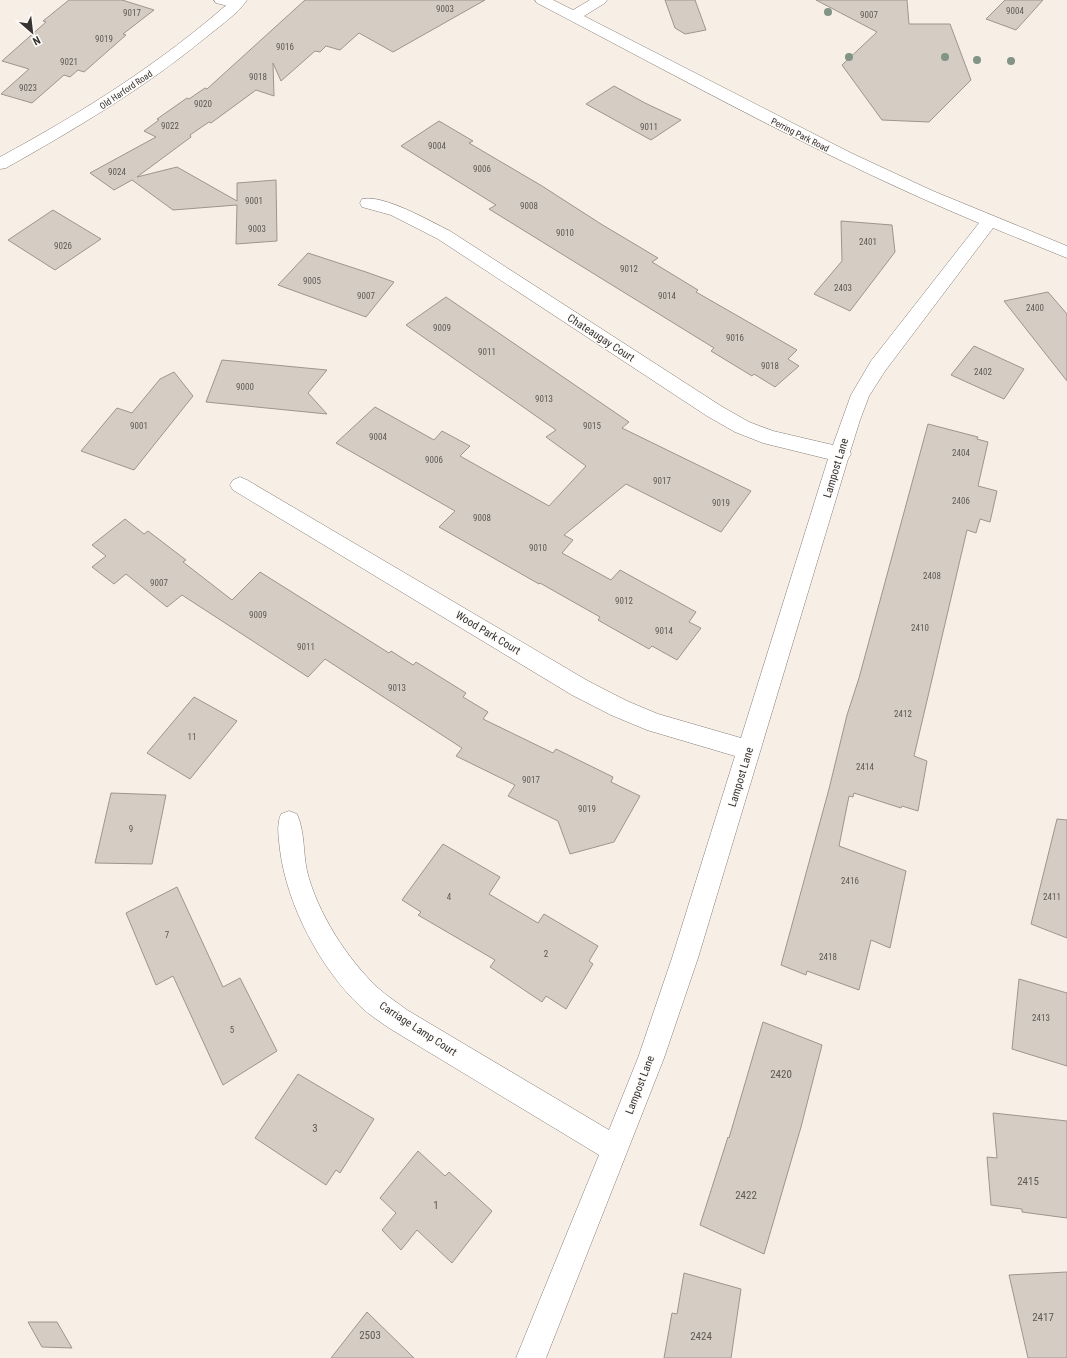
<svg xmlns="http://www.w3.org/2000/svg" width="1067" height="1358" viewBox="0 0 1067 1358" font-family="'Roboto Condensed',sans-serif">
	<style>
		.building { fill: #d5ccc4; stroke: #9e958e }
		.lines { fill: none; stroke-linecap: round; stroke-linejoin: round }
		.minor-casing { stroke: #867e77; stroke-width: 1 }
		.tertiary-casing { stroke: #867e77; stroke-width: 1 }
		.minor { fill: #fff; fill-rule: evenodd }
		.tertiary { fill: #fff; fill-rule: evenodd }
		.tree { fill: #819485 }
		.labels { text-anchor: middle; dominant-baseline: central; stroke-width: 3; stroke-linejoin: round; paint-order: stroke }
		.number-label { font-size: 9px; fill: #5e5955 }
		.far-street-label { font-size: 9px; fill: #363330; stroke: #fefcfb }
		.street-label { font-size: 11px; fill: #363330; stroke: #fefcfb }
		.near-number-label { font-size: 11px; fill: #5e5955 }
	</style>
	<rect width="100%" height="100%" fill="#f7eee6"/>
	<g class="building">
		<polygon points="69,0 122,0 154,10 123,34 126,35 84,72 78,70 70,77 64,75 32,103 1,94 29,69 2,61 46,22 43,21"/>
		<polygon points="305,0 485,0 393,52 359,33 340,50 326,46 320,52 315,51 281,81 273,63 274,96 256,90 211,123 209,122 190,135 191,137 137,177 177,167 237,201 237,183 276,180 277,241 236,244 237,205 173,210 132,180 114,190 90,173 156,137 144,131 159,120 157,119 187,98 189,99 205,88 207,89"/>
		<polygon points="665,0 695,0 706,30 685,34 675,28"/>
		<polygon points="816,0 907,0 909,24 950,24 971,80 929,122 882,120 842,65 877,32"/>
		<polygon points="1005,0 1043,0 1016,30 986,19"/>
		<polygon points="614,86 645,103 681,120 651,140 586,104"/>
		<polygon points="439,121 473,141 469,143 542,186 601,224 658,258 652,262 698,290 696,292 797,350 788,359 799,366 775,387 754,374 752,376 711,351 714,348 489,209 496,205 401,146"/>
		<polygon points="53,210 101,239 55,270 8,240"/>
		<polygon points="841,221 892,225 895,252 850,311 814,294 842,261"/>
		<polygon points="308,253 366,272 394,282 366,317 278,285"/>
		<polygon points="1048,292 1067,314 1067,381 1004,301"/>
		<polygon points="446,297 629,422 622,428 751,491 721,532 626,484 564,535 573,540 562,553 611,580 620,570 696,612 689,622 701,628 677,660 652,646 649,649 598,620 600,617 540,583 539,584 439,527 455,511 336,443 375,407 434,440 442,431 470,446 460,456 549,506 586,466 546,437 556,430 406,325"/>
		<polygon points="974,346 1024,369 1004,399 951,375"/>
		<polygon points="222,360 327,370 308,393 327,414 206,402"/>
		<polygon points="174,372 193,396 134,470 81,451 117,408 132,413 160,379"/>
		<polygon points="928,424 978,437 977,439 988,442 978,486 997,491 990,522 980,519 976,533 967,530 914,756 927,761 918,811 902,806 901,808 854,793 853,797 849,796 839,846 906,871 890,948 871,940 859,990 807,971 806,975 781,965 829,789 847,715 859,678"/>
		<polygon points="125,519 144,534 148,531 186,560 183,562 232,600 260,572 389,653 391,651 413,665 416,662 466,693 463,697 488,712 483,719 553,753 556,749 613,777 611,782 640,796 614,842 570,854 558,821 508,796 515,785 456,756 462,748 325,659 308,677 182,595 167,607 126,574 114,584 92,567 106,556 92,545"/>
		<polygon points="194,697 237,721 190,779 147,753"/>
		<polygon points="111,793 166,795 152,864 95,863"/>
		<polygon points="1057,819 1067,820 1067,938 1031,924"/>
		<polygon points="443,844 500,877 489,894 538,923 544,914 598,946 589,961 593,964 566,1009 546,996 542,1002 490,967 495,960 418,915 421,912 402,900"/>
		<polygon points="177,887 223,987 240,978 277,1051 223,1085 173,976 156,985 126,913"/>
		<polygon points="1019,979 1067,993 1067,1066 1012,1049"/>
		<polygon points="763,1022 822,1045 801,1127 764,1254 700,1225 728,1137 729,1138"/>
		<polygon points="298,1074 374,1119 340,1173 336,1170 326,1185 255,1138"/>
		<polygon points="993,1113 1067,1121 1067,1218 1022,1212 1022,1209 991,1205 987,1157 997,1158"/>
		<polygon points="418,1151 445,1176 449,1172 492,1211 452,1263 417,1230 401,1250 382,1230 396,1213 380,1198"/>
		<polygon points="1067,1272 1067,1358 1028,1358 1009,1275"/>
		<polygon points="684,1273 741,1289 731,1358 664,1358 672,1313 677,1314"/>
		<polygon points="367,1312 414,1358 331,1358"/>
		<polygon points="28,1322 57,1322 72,1348 42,1347"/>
	</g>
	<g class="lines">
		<g class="minor-casing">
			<g id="minor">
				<polygon points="214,0 237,0 241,1 243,4 241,7 236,8 216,3"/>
				<path d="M535,0H553L573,10L590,0H607L605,3L584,16L851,153L933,191L1067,246V258L993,228L885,371L869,396L860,420L850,452L851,454L848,459L698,958L664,1058L546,1358H516L599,1155L389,1028C379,1021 368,1014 360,1006C320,968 287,905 280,850C279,838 276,826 281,814L289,811L297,814C305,832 303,853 307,871C317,912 347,959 378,988C387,996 398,1003 407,1010L609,1130L638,1058L672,958L735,756L647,730L611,715L572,695L233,490L230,485L233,480L240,477L247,480L588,681L627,701L658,714L741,738L828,459L763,443L735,432L707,416L438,239L391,215L362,207L360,203L362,199C383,194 430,221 450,231L721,406L749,422L773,431L833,445L851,395L871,361L979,223C827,160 683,79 537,3Z"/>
			</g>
		</g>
		<g class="tertiary-casing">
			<path id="tertiary" d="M232,0H247C238,14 217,28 204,39C143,89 75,129 6,168L0,169V157C83,112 161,63 232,0Z"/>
		</g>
		<use href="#minor" class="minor"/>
		<use href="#tertiary" class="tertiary"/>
	</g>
	<g class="tree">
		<circle cx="828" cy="12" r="4"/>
		<circle cx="849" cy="57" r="4"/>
		<circle cx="945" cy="57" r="4"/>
		<circle cx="977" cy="60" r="4"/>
		<circle cx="1011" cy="61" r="4"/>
	</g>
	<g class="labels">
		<g class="number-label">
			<text x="445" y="9">9003</text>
			<text x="1015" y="11">9004</text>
			<text x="132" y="13">9017</text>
			<text x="869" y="15">9007</text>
			<text x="104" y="39">9019</text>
			<text x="285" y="47">9016</text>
			<text x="69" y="62">9021</text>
			<text x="258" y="77">9018</text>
			<text x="28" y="88">9023</text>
			<text x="203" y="104">9020</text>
			<text x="170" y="126">9022</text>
			<text x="649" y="127">9011</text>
			<text x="437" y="146">9004</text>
			<text x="482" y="169">9006</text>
			<text x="117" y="172">9024</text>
			<text x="254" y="201">9001</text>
			<text x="529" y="206">9008</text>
			<text x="257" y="229">9003</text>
			<text x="565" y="233">9010</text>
			<text x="868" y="242">2401</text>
			<text x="63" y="246">9026</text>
			<text x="629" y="269">9012</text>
			<text x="312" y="281">9005</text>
			<text x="843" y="288">2403</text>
			<text x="366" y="296">9007</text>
			<text x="667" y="296">9014</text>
			<text x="1035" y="308">2400</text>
			<text x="442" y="328">9009</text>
			<text x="735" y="338">9016</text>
			<text x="487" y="352">9011</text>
			<text x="770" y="366">9018</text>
			<text x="983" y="372">2402</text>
			<text x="245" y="387">9000</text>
			<text x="544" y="399">9013</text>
			<text x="139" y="426">9001</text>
			<text x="592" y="426">9015</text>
			<text x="378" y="437">9004</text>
			<text x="961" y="453">2404</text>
			<text x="434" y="460">9006</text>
			<text x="662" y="481">9017</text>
			<text x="961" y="501">2406</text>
			<text x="721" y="503">9019</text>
			<text x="482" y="518">9008</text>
			<text x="538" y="548">9010</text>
			<text x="932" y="576">2408</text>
			<text x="159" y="583">9007</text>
			<text x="624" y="601">9012</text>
			<text x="258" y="615">9009</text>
			<text x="920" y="628">2410</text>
			<text x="664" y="631">9014</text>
			<text x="306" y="647">9011</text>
			<text x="397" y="688">9013</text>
			<text x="903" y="714">2412</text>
			<text x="192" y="737">11</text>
			<text x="865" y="767">2414</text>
			<text x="531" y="780">9017</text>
			<text x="587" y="809">9019</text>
			<text x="131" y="829">9</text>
			<text x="850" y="881">2416</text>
			<text x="449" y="897">4</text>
			<text x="1052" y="897">2411</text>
			<text x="167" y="935">7</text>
			<text x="546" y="954">2</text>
			<text x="828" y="957">2418</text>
			<text x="1041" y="1018">2413</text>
			<text x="232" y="1030">5</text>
		</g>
		<g class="far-street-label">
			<text transform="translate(126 90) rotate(-34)">Old Harford Road</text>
			<text transform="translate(800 135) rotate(27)">Perring Park Road</text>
		</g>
		<g class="street-label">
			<text transform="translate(601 338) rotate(33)">Chateaugay Court</text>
			<text transform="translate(836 468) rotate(-73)">Lampost Lane</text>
			<text transform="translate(488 633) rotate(31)">Wood Park Court</text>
			<text transform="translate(741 777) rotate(-73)">Lampost Lane</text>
			<text transform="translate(418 1029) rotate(33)">Carriage Lamp Court</text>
			<text transform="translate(640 1085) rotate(-69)">Lampost Lane</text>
		</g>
		<g class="near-number-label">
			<text x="781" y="1074">2420</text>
			<text x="315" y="1128">3</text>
			<text x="1028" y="1181">2415</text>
			<text x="746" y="1195">2422</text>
			<text x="436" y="1205">1</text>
			<text x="1043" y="1317">2417</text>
			<text x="370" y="1335">2503</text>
			<text x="701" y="1336">2424</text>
		</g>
	</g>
	<g transform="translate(32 32) rotate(152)" stroke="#fefcfb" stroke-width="3" paint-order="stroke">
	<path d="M0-3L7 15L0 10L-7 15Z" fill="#363330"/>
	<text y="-6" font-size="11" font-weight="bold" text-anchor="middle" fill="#363330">N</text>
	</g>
</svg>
